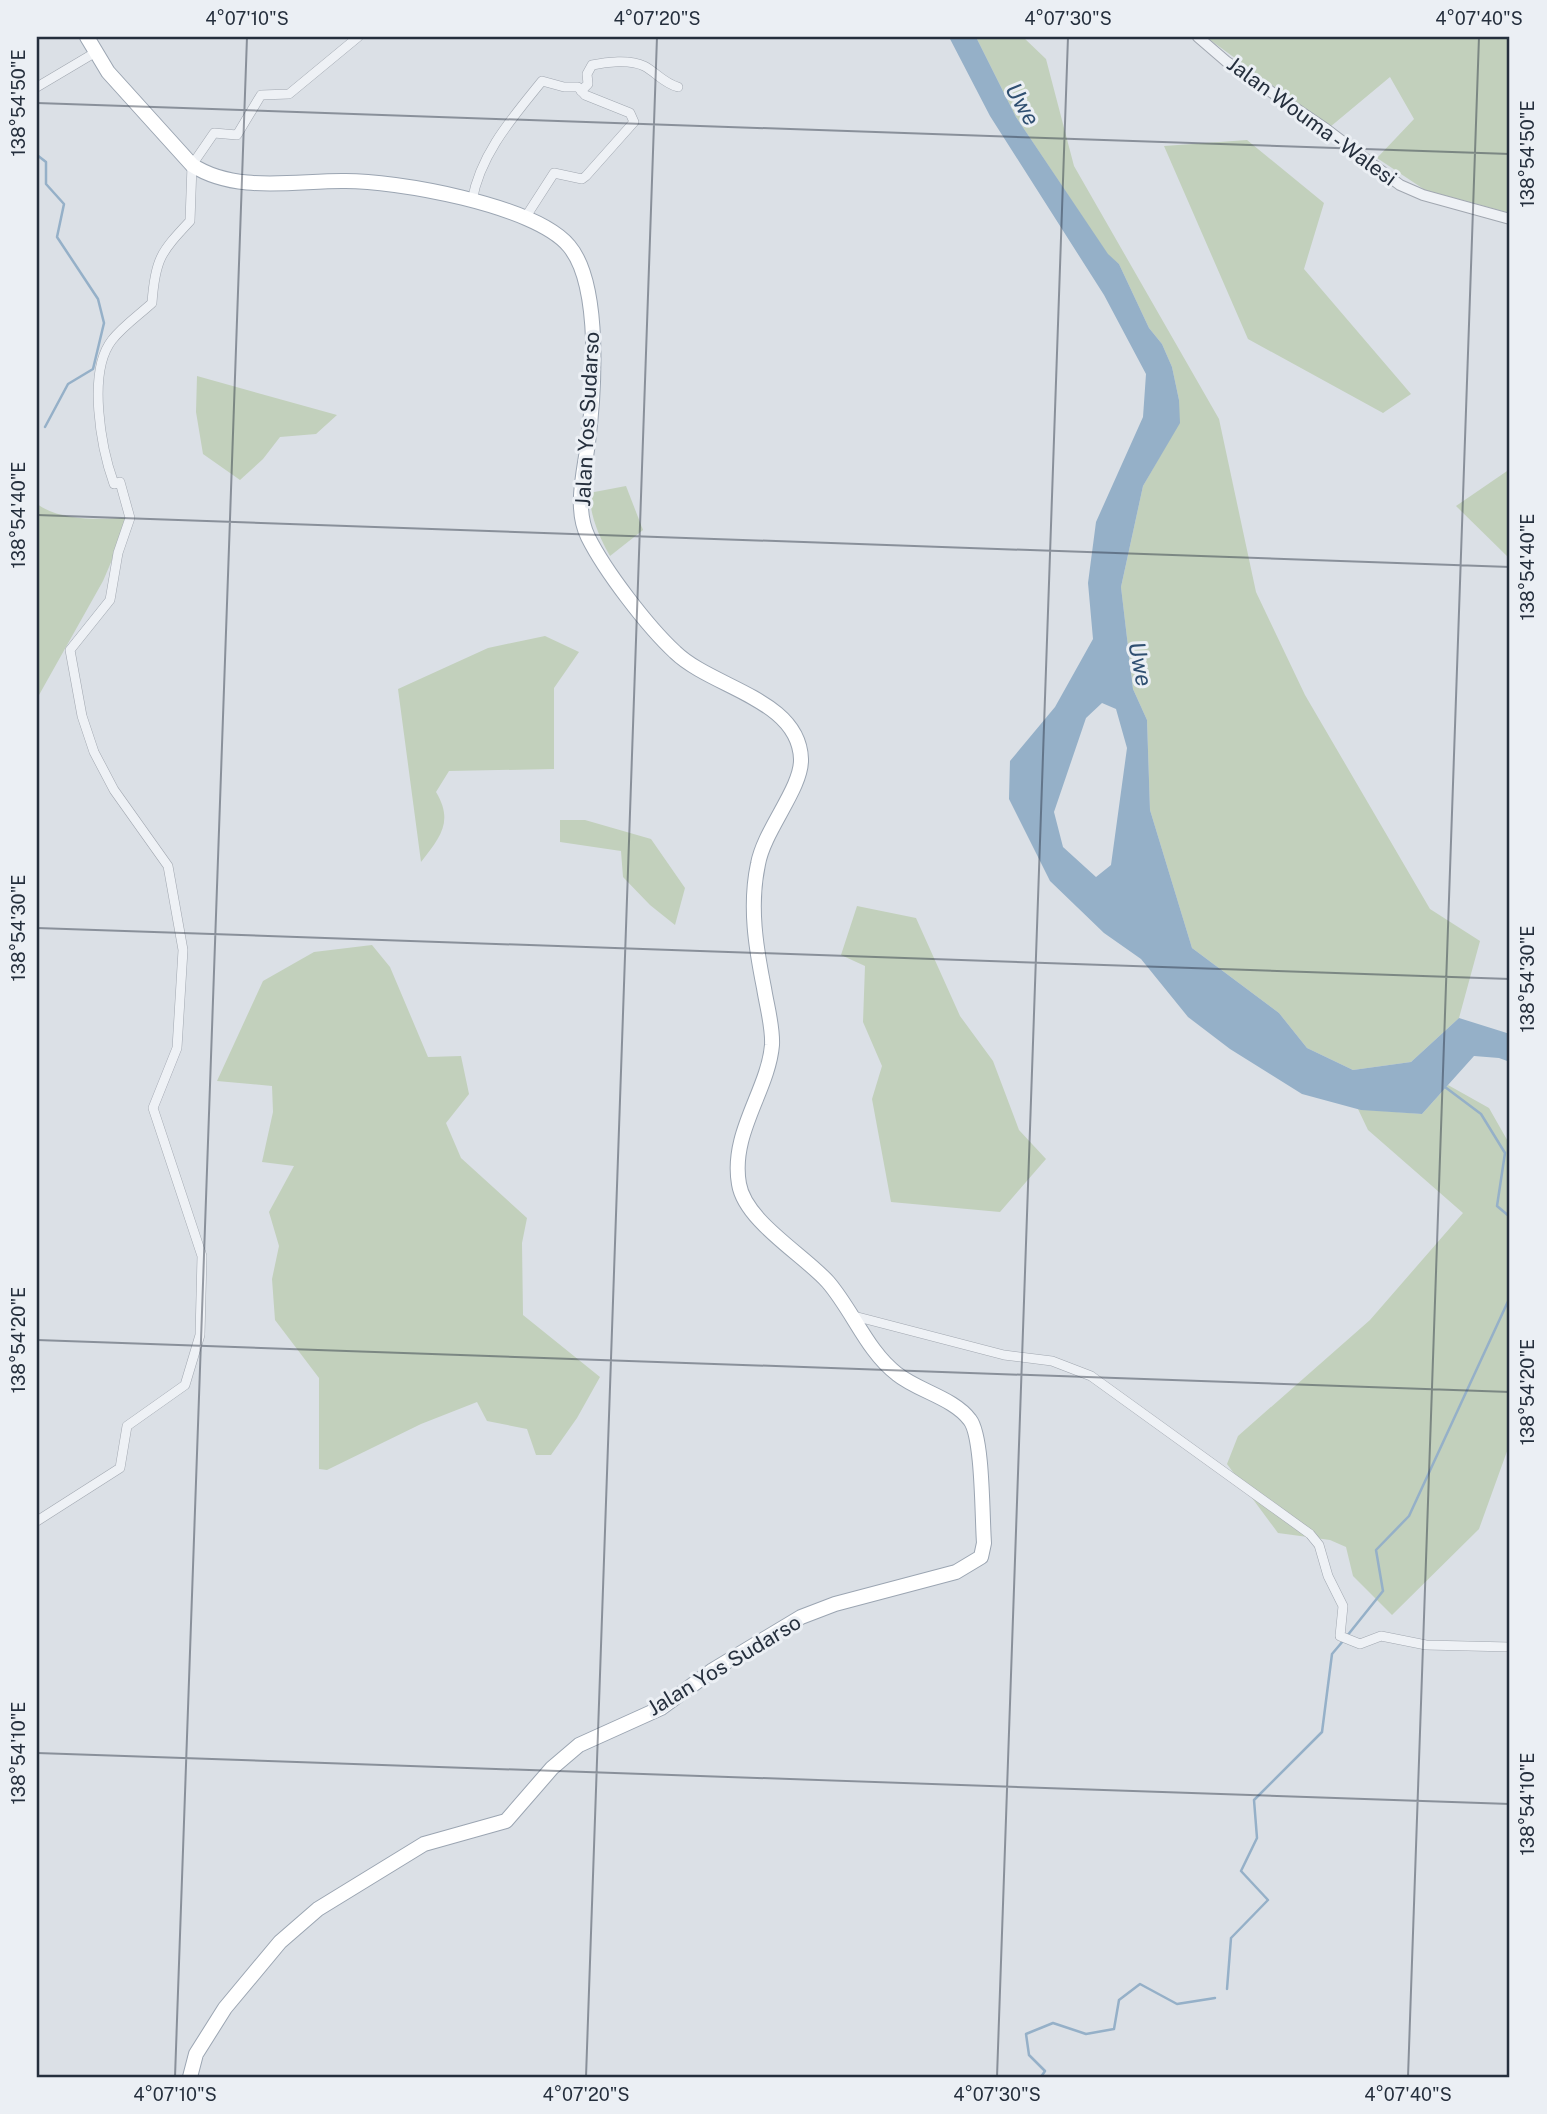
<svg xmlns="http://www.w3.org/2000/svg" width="1547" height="2114" viewBox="0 0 1547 2114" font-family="'Public Sans',sans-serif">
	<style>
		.green { fill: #c2d0bc }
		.water { fill: #95b0c8; fill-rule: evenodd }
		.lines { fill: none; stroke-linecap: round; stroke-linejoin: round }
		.stream { stroke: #95b0c8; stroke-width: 2.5 }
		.minor-casing { stroke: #a1a7b0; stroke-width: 10 }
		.tertiary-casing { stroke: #a1a7b0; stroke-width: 12 }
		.primary-casing { stroke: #9ba5b2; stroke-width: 16 }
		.minor { stroke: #eef1f5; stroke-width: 9 }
		.tertiary { stroke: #eef1f5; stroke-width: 10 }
		.primary { stroke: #fff; stroke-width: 14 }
		.ticks { fill: none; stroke: #252f3d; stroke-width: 2; stroke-opacity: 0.45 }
		.labels { text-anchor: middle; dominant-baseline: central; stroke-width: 6; stroke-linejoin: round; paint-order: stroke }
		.street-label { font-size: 21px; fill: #252f3d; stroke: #ebeff4 }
		.water-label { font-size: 23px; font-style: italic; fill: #2f4f71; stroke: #ebeff4 }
		.neatline { fill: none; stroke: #252f3d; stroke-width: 2.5 }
		.ticks-label { font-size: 18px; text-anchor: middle; fill: #252f3d }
	</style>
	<rect width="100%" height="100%" fill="#dbe0e6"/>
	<g class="green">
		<polygon points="976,37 1023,37 1046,59 1074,166 1219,419 1256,592 1305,695 1430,909 1480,941 1459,1018 1411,1062 1353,1070 1307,1048 1279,1013 1192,948 1150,810 1147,720 1133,689 1121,587 1143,486 1179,423 1179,400 1172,367 1162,344 1149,328 1119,264 1108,255 1016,117"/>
		<polygon points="1206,37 1510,37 1510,213 1425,190 1377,158 1414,119 1390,77 1330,127"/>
		<polygon points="1247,140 1324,203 1304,269 1411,394 1383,413 1248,339 1164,146"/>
		<polygon points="197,376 337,415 316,434 280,437 263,459 240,480 203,454 196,412"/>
		<polygon points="1510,469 1510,559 1456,506"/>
		<path d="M626,486L643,530L610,556C598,535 591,517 589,493Z"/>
		<path d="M37,504C62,522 100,519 130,518L103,581L39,695L37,714Z"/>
		<path d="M545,636L579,652L554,688V769L449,771L436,792C454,822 440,837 421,862L398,689L488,648Z"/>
		<polygon points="560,820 585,820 651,839 685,888 675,925 650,905 623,877 621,851 560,842"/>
		<polygon points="857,906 916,918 960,1016 993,1061 1019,1130 1046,1159 1000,1212 891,1202 872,1099 882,1066 863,1022 865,966 841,955"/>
		<polygon points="372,945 390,967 428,1057 461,1056 469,1094 446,1123 461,1158 527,1218 522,1243 523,1315 600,1377 577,1418 551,1455 536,1455 527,1429 487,1421 477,1402 421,1424 327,1470 319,1469 319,1378 275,1320 272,1279 279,1246 269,1212 294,1166 262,1162 273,1112 272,1086 217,1081 263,981 314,952"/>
		<polygon points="1448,1085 1489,1108 1510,1145 1510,1443 1479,1529 1392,1615 1353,1576 1346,1547 1330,1540 1278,1533 1227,1464 1238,1436 1370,1320 1463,1213 1368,1130 1358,1109 1422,1114"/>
	</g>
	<path class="water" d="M949,37H976L1016,117L1108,254L1119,264L1149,328L1162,344L1172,367L1179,400L1180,423L1143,486L1121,587L1133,689L1147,720L1150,810L1192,948L1279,1013L1307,1048L1353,1070L1411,1062L1459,1018L1510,1034V1062L1499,1058L1474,1056L1422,1114L1361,1110L1302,1094L1230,1049L1188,1017L1141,959L1104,933L1050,881L1009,799L1010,761L1055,707L1093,639L1088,583L1096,522L1143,417L1146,374L1104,295L990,116ZM1102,703L1116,709L1127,748L1111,865L1096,877L1063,847L1054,812L1086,718Z"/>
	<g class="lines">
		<g class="stream">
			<polyline points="37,155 46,162 46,184 64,204 57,237 98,299 104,323 93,369 68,384 45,427"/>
			<polyline points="1445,1087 1481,1114 1505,1153 1497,1206 1510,1217"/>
			<polyline points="1347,1636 1383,1591 1376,1550 1409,1516 1510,1297"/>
			<polyline points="1227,1989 1231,1938 1268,1900 1241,1871 1257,1838 1254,1800 1322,1732 1332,1654 1343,1641"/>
			<polyline points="1041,2077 1045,2071 1029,2055 1026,2034 1053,2023 1086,2034 1114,2029 1119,2000 1140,1984 1177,2004 1215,1998"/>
		</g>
		<g class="minor-casing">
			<g id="minor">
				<polyline points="37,87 96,52"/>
				<path d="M581,91L588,84L587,74L592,65C606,62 630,59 644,66C656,72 663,83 678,87"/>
				<path d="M472,201C480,154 513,117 542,81L564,87H578L585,95L630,113L634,122L586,176L582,179L554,173L525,218"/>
				<polyline points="854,1316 1004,1355 1052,1361 1091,1376 1310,1534 1319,1545 1328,1576 1343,1606 1340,1636 1360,1644 1381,1636 1426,1645 1510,1647"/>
				<path d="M37,1521L120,1468L127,1426L185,1385L200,1335L202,1256L153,1108L177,1048L183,950L168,866L114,790L94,752L82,716L70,650L110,600L118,553L130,518L120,482L114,484C101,448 87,372 112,340C123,326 139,315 152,303C155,259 161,252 190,221L192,165L214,133L237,135L261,95L289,94L358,37"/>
			</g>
		</g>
		<g class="tertiary-casing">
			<polyline id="tertiary" points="1198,37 1227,62 1326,129 1400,185 1423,195 1510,219"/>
		</g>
		<g class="primary-casing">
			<path id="primary" d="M87,37L108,72L192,165C235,193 293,181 342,181C395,180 535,205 569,246C602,285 594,394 588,443C584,474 574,508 588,537C605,571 647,626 675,652C712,688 799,699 801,759C802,788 764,830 758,864C749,906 756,948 764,988C767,1007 773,1027 772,1045C768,1091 730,1133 739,1184C745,1221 804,1255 828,1282C853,1311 867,1351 897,1374C918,1391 954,1398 970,1420C983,1437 982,1517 984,1543L981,1557L956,1572L835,1604L801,1617L713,1670L661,1708L579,1745L552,1768L506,1821L424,1844L318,1909L280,1942L225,2008L196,2054L190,2077"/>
		</g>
		<use href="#minor" class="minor"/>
		<use href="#tertiary" class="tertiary"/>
		<use href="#primary" class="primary"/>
	</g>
	<path class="ticks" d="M37,103L1510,154M37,515L1510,567M37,928L1510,979M37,1340L1510,1392M37,1753L1510,1804M175,2077L247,37M586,2077L657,37M997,2077L1068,37M1408,2077L1479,37"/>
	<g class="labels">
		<g class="street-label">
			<text transform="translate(1312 121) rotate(36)">Jalan Wouma - Walesi</text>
			<text transform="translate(587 419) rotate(-87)">Jalan Yos Sudarso</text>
			<text transform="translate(724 1665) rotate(-31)">Jalan Yos Sudarso</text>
		</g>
		<g class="water-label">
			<text transform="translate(1023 104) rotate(60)">Uwe</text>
			<text transform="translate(1141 664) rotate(79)">Uwe</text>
		</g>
	</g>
	<rect width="1547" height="2114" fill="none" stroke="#ebeff4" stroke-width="77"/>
	<rect x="38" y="38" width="1470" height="2038" class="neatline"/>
	<g class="ticks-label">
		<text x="247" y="25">4°07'10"S</text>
		<text x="657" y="25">4°07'20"S</text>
		<text x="1068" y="25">4°07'30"S</text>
		<text x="1479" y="25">4°07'40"S</text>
		<text transform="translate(19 103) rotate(-90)" y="6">138°54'50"E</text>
		<text transform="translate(1528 154) rotate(-90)" y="6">138°54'50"E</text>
		<text transform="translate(19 515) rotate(-90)" y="6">138°54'40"E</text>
		<text transform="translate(1528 567) rotate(-90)" y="6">138°54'40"E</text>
		<text transform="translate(19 928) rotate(-90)" y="6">138°54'30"E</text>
		<text transform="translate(1528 979) rotate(-90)" y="6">138°54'30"E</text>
		<text transform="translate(19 1340) rotate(-90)" y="6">138°54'20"E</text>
		<text transform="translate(1528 1392) rotate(-90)" y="6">138°54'20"E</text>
		<text transform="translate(19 1753) rotate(-90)" y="6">138°54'10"E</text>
		<text transform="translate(1528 1804) rotate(-90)" y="6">138°54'10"E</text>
		<text x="175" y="2101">4°07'10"S</text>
		<text x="586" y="2101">4°07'20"S</text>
		<text x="997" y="2101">4°07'30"S</text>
		<text x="1408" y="2101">4°07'40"S</text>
	</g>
</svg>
